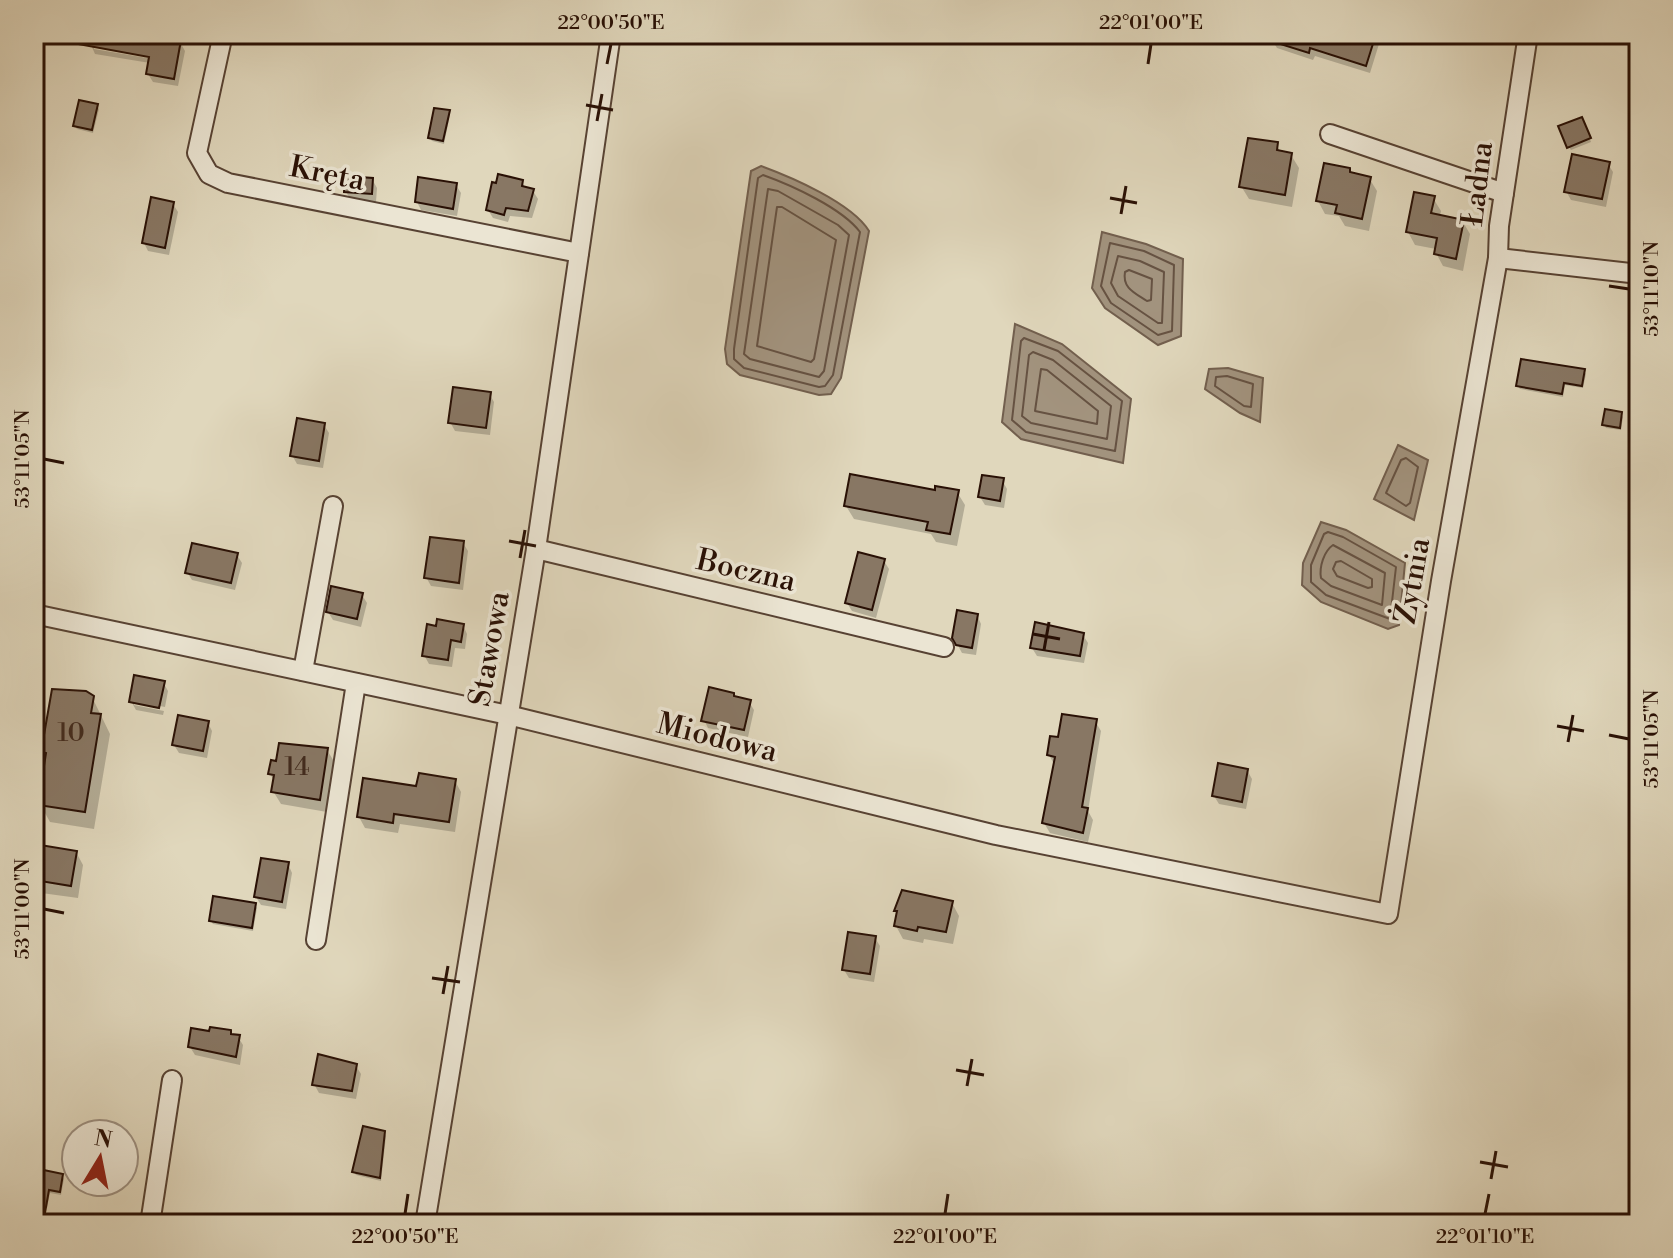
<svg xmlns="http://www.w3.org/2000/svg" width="1673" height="1258" viewBox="0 0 1673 1258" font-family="'Libre Bodoni',serif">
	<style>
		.water { fill: #a2937e; stroke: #725f4e; stroke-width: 2 }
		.shadow { fill: #0003; fill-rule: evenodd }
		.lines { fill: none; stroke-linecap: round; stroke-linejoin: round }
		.shore { stroke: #665242; stroke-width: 2 }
		.building { fill: #887764; stroke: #291005; stroke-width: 2 }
		.minor-casing { stroke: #574233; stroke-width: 22 }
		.minor { stroke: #ebe5d3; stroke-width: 18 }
		.ticks { fill: none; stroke: #291005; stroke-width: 3 }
		.labels { text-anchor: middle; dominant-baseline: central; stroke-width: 7; stroke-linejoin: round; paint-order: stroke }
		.number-label { font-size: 26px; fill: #412a1d }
		.street-label { font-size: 30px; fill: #291005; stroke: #ebe5d3 }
		.neatline { fill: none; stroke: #291005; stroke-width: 3 }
		.ticks-label { font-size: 20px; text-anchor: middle; fill: #291005 }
	</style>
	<rect width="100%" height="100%" fill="#e0d7bc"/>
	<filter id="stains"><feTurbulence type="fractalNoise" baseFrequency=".0025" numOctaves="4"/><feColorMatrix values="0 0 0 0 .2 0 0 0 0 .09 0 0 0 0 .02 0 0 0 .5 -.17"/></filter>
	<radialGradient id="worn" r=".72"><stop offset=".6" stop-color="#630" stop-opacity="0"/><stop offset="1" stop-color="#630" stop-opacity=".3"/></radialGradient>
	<g class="water">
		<path d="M761,166C791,177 852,203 869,231L841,378L831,394L819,395L740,375L727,364L725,349L751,171Z"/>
		<polygon points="1102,232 1146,244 1183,259 1181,336 1158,345 1105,308 1092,288"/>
		<polygon points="1015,324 1062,344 1131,399 1123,463 1021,439 1002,422"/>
		<polygon points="1228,368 1263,378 1260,422 1240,413 1205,389 1209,369"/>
		<polygon points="1398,445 1428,460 1414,520 1374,499"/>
		<polygon points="1321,522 1346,530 1405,563 1399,625 1388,629 1321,602 1302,585 1303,563"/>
	</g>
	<g class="shadow">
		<path d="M93,34H133L180,42L185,51L178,86L153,82L148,74L150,63L95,54L91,45ZM94,45L160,56L159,60L94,49Z"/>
		<polygon points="1274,34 1367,34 1375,36 1379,44 1370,73 1315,56 1313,60 1277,48 1272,40"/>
		<polygon points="1605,34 1632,34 1630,42"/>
		<polygon points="97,106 99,109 93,133 77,129 75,126"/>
		<polygon points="448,112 450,115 444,144 432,141 430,138"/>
		<polygon points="1583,122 1591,142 1571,150 1569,147"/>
		<polygon points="1276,144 1281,153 1291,155 1299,168 1292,207 1249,199 1241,186"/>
		<polygon points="1608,164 1613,172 1606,207 1571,200 1566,191"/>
		<polygon points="1349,170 1352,175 1369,178 1377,191 1369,231 1345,226 1339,216 1325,214 1318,201"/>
		<polygon points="372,179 377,188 376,202 351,200 346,192"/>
		<polygon points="522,182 526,189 533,191 538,199 532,218 510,216 508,222 493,218 488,210"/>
		<polygon points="456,185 461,193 457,216 421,210 417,202"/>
		<polygon points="1433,198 1441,211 1440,217 1463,222 1470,234 1463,271 1443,266 1436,253 1436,249 1415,245 1408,232"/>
		<polygon points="173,204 178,212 169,255 148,251 144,243"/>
		<polygon points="1584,371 1586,374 1583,388 1565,385 1563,397 1520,389 1518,386"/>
		<polygon points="489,393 494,402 490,435 455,431 450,422"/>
		<polygon points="1621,414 1623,417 1621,430 1606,428 1604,424"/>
		<polygon points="324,425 329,433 323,468 297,464 292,455"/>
		<polygon points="1002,480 1007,489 1004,508 985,505 980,497"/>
		<polygon points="957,492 965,505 957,546 936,542 931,534 854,519 846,506"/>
		<polygon points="463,543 468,551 463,590 431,586 426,577"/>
		<polygon points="237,555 242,563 235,590 192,580 187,572"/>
		<polygon points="884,561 889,569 876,618 852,611 847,603"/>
		<polygon points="362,595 367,603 361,627 333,620 328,612"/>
		<polygon points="977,615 981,624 976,655 962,653 954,638"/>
		<polygon points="463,625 467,634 465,649 455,648 452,667 429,664 424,655"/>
		<polygon points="1083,635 1088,643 1084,663 1037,656 1032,648"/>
		<polygon points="163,682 168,691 165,707 134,701 134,705 164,711 163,715 136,710 131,701"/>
		<polygon points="733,694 735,698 749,702 754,710 748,737 708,728 704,720"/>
		<polygon points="92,697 110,734 94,829 50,822 40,804 47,760 43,752"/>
		<polygon points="1095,721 1101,731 1088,811 1093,820 1088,842 1050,833 1044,823 1055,766 1049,755 1060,740"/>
		<polygon points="208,723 212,731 207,758 179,753 174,745"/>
		<polygon points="327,750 335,763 327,812 281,804 273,791 275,782 270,774"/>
		<polygon points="1247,770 1252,779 1246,809 1219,804 1214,796"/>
		<polygon points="455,781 461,792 455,832 400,824 398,833 365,828 359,817 418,788"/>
		<polygon points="34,846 76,852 83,865 78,898 34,892"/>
		<polygon points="288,864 292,873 286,909 261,905 256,897"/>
		<polygon points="952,903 959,916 953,944 924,939 923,943 903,939 896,926 899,914 896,910"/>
		<polygon points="255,905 257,908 253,931 213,924 211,921"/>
		<polygon points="34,913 38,913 45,926 42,949 34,948"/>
		<polygon points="875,938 880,946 874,982 849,978 844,970"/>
		<polygon points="230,1032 233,1036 238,1037 243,1045 240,1065 195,1055 190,1047 211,1033"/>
		<polygon points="356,1066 361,1074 356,1099 319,1093 314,1084"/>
		<polygon points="75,1131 91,1134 76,1134 76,1182 88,1182 87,1187 71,1184 66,1176"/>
		<polygon points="384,1132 386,1136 381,1181 356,1175 354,1172"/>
		<polygon points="62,1175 64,1179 61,1195 50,1193 47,1208 34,1206 34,1185"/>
	</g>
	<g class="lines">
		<g class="shore">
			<path d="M763,175C791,185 842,208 860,232L833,375L825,386L819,387L744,368L734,359V349L758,178Z"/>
			<polygon points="768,189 778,191 838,225 849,235 824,371 819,377 750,359 744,354"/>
			<polygon points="777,207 782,207 836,240 814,359 811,362 757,346"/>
			<polygon points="1110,243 1144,251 1174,265 1172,331 1158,335 1111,303 1101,286"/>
			<polygon points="1118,256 1140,261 1164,272 1162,323 1158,323 1118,296 1111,283"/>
			<path d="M1129,270L1152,279L1151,300L1147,301C1135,293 1122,288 1125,272Z"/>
			<polygon points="1024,338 1058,351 1122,401 1115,451 1026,432 1012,420 1021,341"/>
			<polygon points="1033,352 1053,360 1111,406 1107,439 1031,423 1022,416 1029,355"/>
			<polygon points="1041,369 1047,370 1098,411 1097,424 1035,411"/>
			<polygon points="1227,376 1253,384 1251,407 1244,406 1215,386 1216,377"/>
			<polygon points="1406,458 1418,467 1410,503 1406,506 1386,493 1401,460"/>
			<polygon points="1328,532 1343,537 1396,567 1390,619 1326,595 1311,582 1311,565 1324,534"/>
			<path d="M1333,545L1385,573L1382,605L1331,586L1321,578C1319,567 1324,551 1333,545Z"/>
			<polygon points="1341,561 1372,579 1372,587 1368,588 1337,576 1333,569 1336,562"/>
		</g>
	</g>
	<g class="building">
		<polygon points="68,34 145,34 181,40 174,79 146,74 149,57 67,42"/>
		<polygon points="1262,34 1376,34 1366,66 1310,48 1309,53 1261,38"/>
		<polygon points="79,100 98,104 92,130 73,126"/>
		<polygon points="434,108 450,110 443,141 428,138"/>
		<polygon points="1582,117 1591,138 1567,148 1558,126"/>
		<polygon points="1248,138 1278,142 1277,150 1292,153 1285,195 1239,187"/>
		<polygon points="1572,154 1610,162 1602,199 1564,192"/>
		<polygon points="1324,163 1350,168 1350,172 1371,177 1362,219 1335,213 1337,205 1316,201"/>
		<polygon points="498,174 523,180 522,186 534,189 528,211 506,208 504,215 486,210 492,182 496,183"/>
		<polygon points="345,176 373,178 372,194 344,192"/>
		<polygon points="418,177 457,183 453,209 415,202"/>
		<polygon points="1414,192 1435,196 1431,213 1464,220 1456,259 1434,254 1437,238 1406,232"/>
		<polygon points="151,197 174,202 165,248 142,243"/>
		<polygon points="1521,359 1585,369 1582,386 1564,383 1562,394 1516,386"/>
		<polygon points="453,387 491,392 486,428 448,423"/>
		<polygon points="1605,409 1622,412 1620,428 1602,425"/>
		<polygon points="297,418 325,423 319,461 290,456"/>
		<polygon points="850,474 935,490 935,486 959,490 950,534 926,530 928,522 844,506"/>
		<polygon points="982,475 1004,478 1000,501 978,497"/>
		<polygon points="430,537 464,541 459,583 424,578"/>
		<polygon points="192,543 238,553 231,583 185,573"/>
		<polygon points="858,552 885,559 872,610 845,603"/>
		<polygon points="331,586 363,593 357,619 326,612"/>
		<polygon points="957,610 978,614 972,648 956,645 952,638"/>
		<polygon points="437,619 464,624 461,642 451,640 448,660 422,656 427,624 436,626"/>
		<polygon points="1035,622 1084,633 1080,656 1030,648"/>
		<polygon points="134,675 165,681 159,708 129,702"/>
		<polygon points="709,687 734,693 734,696 751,700 744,730 701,721"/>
		<polygon points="52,689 86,691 94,696 91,713 101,714 85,812 38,805 46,753 41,752"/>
		<polygon points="1062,714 1097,719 1082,807 1088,808 1083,833 1042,823 1055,757 1047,755 1050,736 1058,737"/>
		<polygon points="178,715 209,721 203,751 172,745"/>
		<polygon points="279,743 328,748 320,800 271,792 274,775 268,774 271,760 276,761"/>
		<polygon points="1218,763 1248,769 1242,802 1212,796"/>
		<polygon points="419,773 456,779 449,822 394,814 393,823 357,817 363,778 416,786"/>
		<polygon points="34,844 77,851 71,886 34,880"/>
		<polygon points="261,858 289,862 282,902 254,897"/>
		<polygon points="902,890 953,901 946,932 918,927 917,931 894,926 897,911 894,911"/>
		<polygon points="213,896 256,903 252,928 209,921"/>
		<polygon points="848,932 876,936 870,974 842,970"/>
		<polygon points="210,1027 231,1030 231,1034 240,1035 236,1057 188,1047 191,1028 209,1031"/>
		<polygon points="318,1054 357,1064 352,1091 312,1085"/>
		<polygon points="363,1126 385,1131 380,1178 352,1172"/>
		<polygon points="34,1168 63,1174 60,1192 49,1190 43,1224 34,1224"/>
	</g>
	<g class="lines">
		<g class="minor-casing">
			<g id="minor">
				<polyline points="223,34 197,153 209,174 228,183 579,253"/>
				<polyline points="1330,134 1504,193"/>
				<polyline points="1498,258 1639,274"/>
				<polyline points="536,549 944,647"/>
				<polyline points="34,614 508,715 996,835 1388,914 1441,581 1498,258 1499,226 1528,34"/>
				<polyline points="303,671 333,506"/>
				<polyline points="316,940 356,683"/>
				<polyline points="150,1224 172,1080"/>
				<polyline points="425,1224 536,549 611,34"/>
			</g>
		</g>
		<use href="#minor" class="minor"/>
	</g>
	<path class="ticks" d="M607,64L611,44M1148,64L1151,44M586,105L613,110M597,121L602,94M1110,198L1137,203M1121,214L1126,186M1609,286L1629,289M44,459L64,463M509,541L536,546M520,558L525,530M1033,634L1060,639M1044,650L1049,622M1557,726L1584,731M1609,735L1629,739M1568,742L1573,715M44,909L64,913M432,978L460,982M443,994L448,966M956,1070L984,1075M967,1086L972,1059M1480,1162L1508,1167M1491,1179L1496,1151M405,1214L408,1194M945,1214L948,1194M1485,1214L1489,1194"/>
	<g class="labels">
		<g class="number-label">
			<text x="71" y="733">10</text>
			<text x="297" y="767">14</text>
		</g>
		<g class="street-label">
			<text transform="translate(327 174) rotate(11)">Kręta</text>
			<text transform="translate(1478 184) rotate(-83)">Ładna</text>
			<text transform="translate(746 571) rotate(13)">Boczna</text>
			<text transform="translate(1413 581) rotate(-80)">Żytnia</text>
			<text transform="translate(490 649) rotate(-80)">Stawowa</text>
			<text transform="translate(717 738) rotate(14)">Miodowa</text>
		</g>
	</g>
	<rect width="1673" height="1258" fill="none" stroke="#e0d7bc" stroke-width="88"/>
	<g transform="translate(100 1158) rotate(10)"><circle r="38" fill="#ebe5d3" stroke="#9d9081" stroke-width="2"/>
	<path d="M0-6L14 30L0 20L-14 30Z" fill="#8f2418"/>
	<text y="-12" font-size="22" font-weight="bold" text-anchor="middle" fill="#291005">N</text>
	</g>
	<rect x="44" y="44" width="1585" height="1170" class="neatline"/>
	<g class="ticks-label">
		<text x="611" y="29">22°00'50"E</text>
		<text x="1151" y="29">22°01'00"E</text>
		<text transform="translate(1651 289) rotate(-90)" y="7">53°11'10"N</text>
		<text transform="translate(22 459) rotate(-90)" y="7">53°11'05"N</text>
		<text transform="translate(1651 739) rotate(-90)" y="7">53°11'05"N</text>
		<text transform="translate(22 909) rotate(-90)" y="7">53°11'00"N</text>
		<text x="405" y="1243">22°00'50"E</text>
		<text x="945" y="1243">22°01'00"E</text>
		<text x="1485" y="1243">22°01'10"E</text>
	</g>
	<rect width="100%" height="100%" filter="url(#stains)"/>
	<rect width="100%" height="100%" fill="url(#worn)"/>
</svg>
